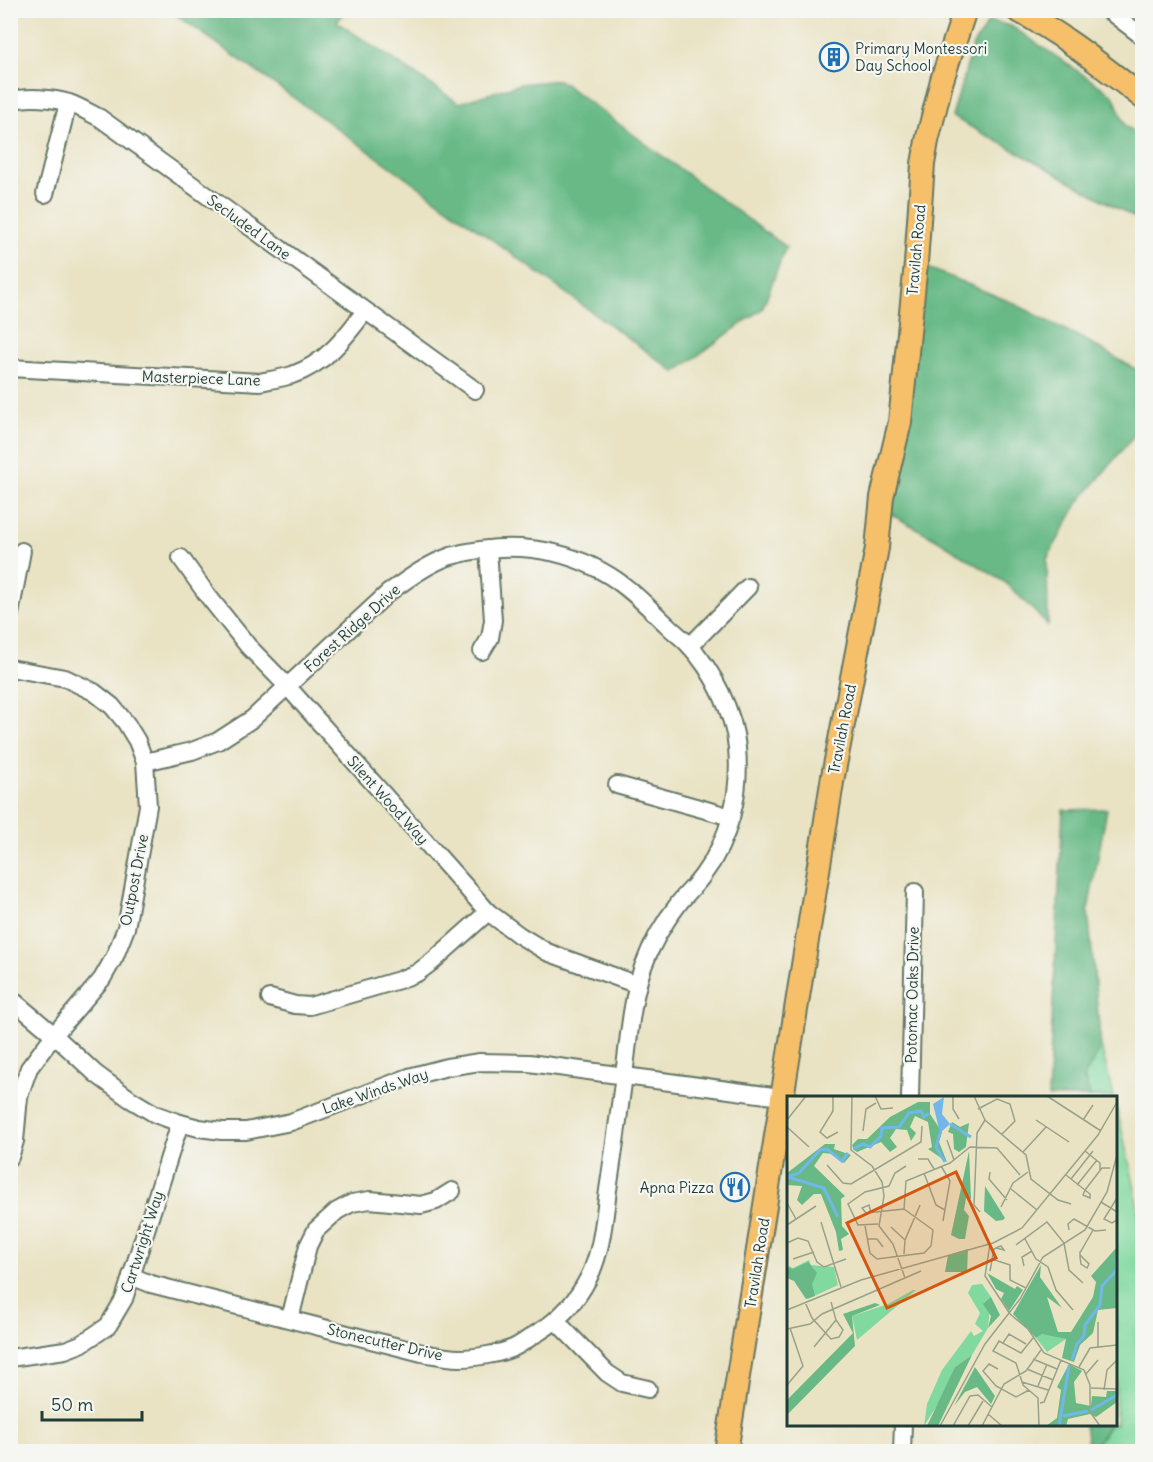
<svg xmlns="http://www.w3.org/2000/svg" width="1153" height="1462" viewBox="0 0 1153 1462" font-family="Delius,sans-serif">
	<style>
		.green { fill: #81d99f; stroke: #508b6a; stroke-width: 1.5 }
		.forest { fill: #68b986; stroke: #447b5d; stroke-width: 1.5 }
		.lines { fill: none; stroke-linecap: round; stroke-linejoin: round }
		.minor-casing { stroke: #676; stroke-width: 20 }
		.major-casing { stroke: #676; stroke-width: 26 }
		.minor { stroke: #fff; stroke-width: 16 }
		.major { stroke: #f6c06b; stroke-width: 22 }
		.labels { text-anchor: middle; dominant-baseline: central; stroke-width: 4.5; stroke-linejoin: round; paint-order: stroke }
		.poi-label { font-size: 15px; fill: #1f3d34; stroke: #f6f6f2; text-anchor: start }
		.street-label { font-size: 15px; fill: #1f3d34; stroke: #f6f6f2 }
		.inset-river { fill: none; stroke: #72b7e9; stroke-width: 3 }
		.inset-road { fill: none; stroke: #98a18a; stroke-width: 1.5 }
		.view { fill: #d45610; fill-opacity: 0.15; stroke: #d45610; stroke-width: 3 }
		.inset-edge { fill: none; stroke: #1f3d34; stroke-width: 3 }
	</style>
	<rect width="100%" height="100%" fill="#f6f6f2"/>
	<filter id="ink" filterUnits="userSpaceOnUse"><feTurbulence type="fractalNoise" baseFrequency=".0167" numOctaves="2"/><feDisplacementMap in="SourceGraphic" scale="12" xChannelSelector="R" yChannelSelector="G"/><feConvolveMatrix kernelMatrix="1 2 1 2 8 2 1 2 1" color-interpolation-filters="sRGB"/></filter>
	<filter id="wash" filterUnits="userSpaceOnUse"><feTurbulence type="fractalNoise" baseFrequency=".008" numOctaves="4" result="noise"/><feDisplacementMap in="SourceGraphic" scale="24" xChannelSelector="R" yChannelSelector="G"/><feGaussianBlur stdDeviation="1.35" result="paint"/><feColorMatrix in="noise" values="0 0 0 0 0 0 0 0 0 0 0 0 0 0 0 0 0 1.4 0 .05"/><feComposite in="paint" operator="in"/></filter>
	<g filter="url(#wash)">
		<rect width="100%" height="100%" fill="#e9e3c4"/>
		<g class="green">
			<polygon points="1101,1047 1114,1097 1090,1097 1084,1077"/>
			<polygon points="1116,1105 1134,1184 1142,1237 1142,1451 1092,1451 1109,1425 1116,1424"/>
		</g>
		<g class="forest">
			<polygon points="171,11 346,11 337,22 459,103 520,84 559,80 786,247 762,309 675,372 404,176"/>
			<polygon points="989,21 1011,26 1113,95 1125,125 1142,138 1142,222 1036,162 952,117 973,45"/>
			<polygon points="916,263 1011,302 1087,341 1142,373 1142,426 1079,502 1047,559 1048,625 1006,583 938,540 881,509"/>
			<polygon points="1107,809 1088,910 1101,1047 1084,1077 1090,1097 1048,1097 1063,810"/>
			<polygon points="1085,1425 1109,1425 1092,1451 1089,1451"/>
		</g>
	</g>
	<g filter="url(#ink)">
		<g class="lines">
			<g class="minor-casing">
				<g id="minor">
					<polyline points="1108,10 1142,36"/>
					<path d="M10,101C27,96 53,98 69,103C80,107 90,113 100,118L475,390"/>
					<polyline points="45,194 68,103"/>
					<path d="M10,368L260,382C270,380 282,378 292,375C325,364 345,338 365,311"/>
					<polyline points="181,558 208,596 248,646 287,686 488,912 519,935 547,952 638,985"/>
					<polyline points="10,614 22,551"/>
					<polyline points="690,646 748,587"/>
					<polyline points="482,651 490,638 493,620 488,549"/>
					<polyline points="10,668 65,678 94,692 112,706 126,723 137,741 145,762 148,806 126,928 115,956 102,979 54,1035 29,1068 19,1096 15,1141 10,1157"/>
					<polyline points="617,785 731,817"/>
					<polyline points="10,998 54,1035 96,1074 130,1099 155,1114 180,1123 199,1128 222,1131 246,1131 291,1122 409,1077 447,1067 480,1062 529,1063 788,1098"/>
					<polyline points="270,998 295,1005 310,1006 399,980 417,973 433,961 488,912"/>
					<polyline points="910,1098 915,892"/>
					<path d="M131,1276L151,1284L422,1353C434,1355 447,1358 459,1358C474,1358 499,1354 513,1348C522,1344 530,1337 539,1332C560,1319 576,1302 588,1279C602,1252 604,1220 608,1190C614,1152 619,1113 624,1075C629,1038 631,1002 643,967C651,945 665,921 679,903C687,893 696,885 703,875C730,839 741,793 737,748C734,713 713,670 688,644C681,637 673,631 666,624C648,607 631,589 610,576C562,546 505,541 451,556C429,563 406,580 388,593L252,719L218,741L192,751L145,762"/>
					<polyline points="290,1319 308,1246 316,1230 337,1211 352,1203 370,1200 421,1205 436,1201 452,1191"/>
					<polyline points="556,1321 607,1373 622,1383 648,1389"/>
					<polyline points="10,1358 65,1350 81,1344 108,1326 124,1299 180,1123"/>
					<polyline points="902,1452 903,1424"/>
				</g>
			</g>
			<g class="major-casing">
				<g id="major">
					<path d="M1017,10C1063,34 1102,66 1142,97"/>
					<polyline points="726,1452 833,776 877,548 882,497 900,422 916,263 923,164 927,141 942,80 965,10"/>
				</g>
			</g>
			<use href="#minor" class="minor"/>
			<use href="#major" class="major"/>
		</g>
	</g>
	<defs>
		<g id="building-ring" transform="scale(1.5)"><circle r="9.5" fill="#f6f6f2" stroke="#1f6fb2" stroke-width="1.5"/><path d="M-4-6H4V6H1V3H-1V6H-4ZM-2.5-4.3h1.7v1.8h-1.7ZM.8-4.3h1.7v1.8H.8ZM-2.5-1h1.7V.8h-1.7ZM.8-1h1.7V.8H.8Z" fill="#1f6fb2"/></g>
		<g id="restaurant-ring" transform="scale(1.5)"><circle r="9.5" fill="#f6f6f2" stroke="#1f6fb2" stroke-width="1.5"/><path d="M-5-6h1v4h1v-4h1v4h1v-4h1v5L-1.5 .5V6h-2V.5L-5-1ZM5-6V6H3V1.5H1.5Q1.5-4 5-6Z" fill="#1f6fb2"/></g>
	</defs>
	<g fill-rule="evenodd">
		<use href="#building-ring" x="834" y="57"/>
		<use href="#restaurant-ring" x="735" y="1187"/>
	</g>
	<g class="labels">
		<g class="poi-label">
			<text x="855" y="48">Primary Montessori<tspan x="855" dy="17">Day School</tspan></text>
			<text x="714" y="1187" text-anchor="end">Apna Pizza</text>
		</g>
		<g class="street-label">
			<text transform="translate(249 227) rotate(36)">Secluded Lane</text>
			<text transform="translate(916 250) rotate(-85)">Travilah Road</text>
			<text transform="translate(201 378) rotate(2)">Masterpiece Lane</text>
			<text transform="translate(352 628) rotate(-42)">Forest Ridge Drive</text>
			<text transform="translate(842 729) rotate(-79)">Travilah Road</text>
			<text transform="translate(388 800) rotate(48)">Silent Wood Way</text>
			<text transform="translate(134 880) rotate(-79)">Outpost Drive</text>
			<text transform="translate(912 995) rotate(-89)">Potomac Oaks Drive</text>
			<text transform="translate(375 1091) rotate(-19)">Lake Winds Way</text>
			<text transform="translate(142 1242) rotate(-72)">Cartwright Way</text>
			<text transform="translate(757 1263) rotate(-81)">Travilah Road</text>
			<text transform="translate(385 1342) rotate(13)">Stonecutter Drive</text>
		</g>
	</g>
	<g transform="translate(787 1096)">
		<rect width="330" height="330" fill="#e9e3c4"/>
		<path d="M22,164L24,169L47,171L51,189L21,203L0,169L6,172ZM195,188L204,201L201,232L185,259L168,271L158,297L137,330L140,308L155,274L184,235L187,240L196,235L188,228L193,217L181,197L185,189ZM126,194H129L70,244L65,220L101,208ZM255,238L264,239L279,243L260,256L249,242Z" fill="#81d99f"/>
		<path d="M131,6H143V18L155,36L152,46L160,66L141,53L145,51L141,26L128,20L123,31L129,37L124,45L120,34L109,33L103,42L110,51L103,56L94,46L70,56L67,54L65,49L71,43H80L103,21ZM165,26L173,31L182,27L179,51L172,56L167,53L166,38L161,36ZM38,48H48L47,53L64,59L57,67L46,58L36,57L27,70L58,100L54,103L55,130L62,138L54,143L56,154L52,155L49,136L34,98H27L15,109L10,104L15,90L0,89V77ZM182,55L184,103L179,102L177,114L182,120L178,143H172L164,139ZM198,90L218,122L216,124L209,125L197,115ZM330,151V212L311,214L306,237L293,249L287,266L275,262L279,243L255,238L249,242L226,218L254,169L253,181L275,212L260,201L271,236H284L306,201L309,186L304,180ZM181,153L180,176H158L161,159ZM21,166L30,177L25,188L28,200L19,203L7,185L0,182V171L6,173ZM200,177L228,193L230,190L236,194L222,215L214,203L217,197L209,193ZM204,201L213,219L201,232L204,220L196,208ZM88,207L93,209L65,220L68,250L0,319V304L66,237L56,218ZM185,259L151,330H140L168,271ZM282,268L295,275L287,286L289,307L304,310L305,300L319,301L320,295H330V306L309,321L303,318L281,323L279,330H259L270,322L274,294L270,291ZM188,271L208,300L204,308L190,291L178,296L167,310Z" fill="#68b986"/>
		<path d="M157,1L155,18L163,28L153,37L146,8Z" fill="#72b7e9"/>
		<path class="inset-river" d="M163,28L184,41M153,37L149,51L158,66M66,53L76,48L83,51L94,40L95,32L112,31L122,17L134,15L137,21L142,17M0,81L12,77L33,54L40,53L55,65L61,57M1,81L37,92L51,121M285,264L290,248L297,240L298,229L313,209L315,190L329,175L330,162M304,314L330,299M276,320L301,315M272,330L282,270"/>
		<path class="inset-road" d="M65,0L64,54L85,70L95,86L97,100L92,130L106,148L118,182M88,0L94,13L106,12M166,0V13L172,23M187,0L198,24L239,59L244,83L271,104L284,108M260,0L314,35M46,1V15L33,36L40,42L51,36M191,13L210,3L223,8L228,25L215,38M0,24L19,0M249,24L282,46M296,24L306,9M0,31L22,51M76,35L79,13L89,7M160,44L167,64M298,55L313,67V75M236,56L259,31M131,63H141L147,73M40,69L56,87L64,88L134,46L135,30M154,70L163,85L156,125M203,76L202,83L220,104M137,77L149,109L158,114M279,79L303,98V102L296,99L298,94M284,83L306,55M290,89L310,64M224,93L250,114M298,94L315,72H323M330,102L317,123L325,127L330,124M314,106L330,116M0,107L9,123M214,111L226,87L241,76M193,116L187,109L190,37L198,24M84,117L82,109L75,112L79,117L117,113L119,85L163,67L183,51L210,52L233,79M34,126L54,191M91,128L71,129L61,108L78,96L102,90L108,77L119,70M0,129L29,110M78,130L83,157L90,163L137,157L144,150L146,134L117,113M104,131L118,144M282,134L281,128L287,123L308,135L319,134M81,143H90L96,151M238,143L249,163L261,171L269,194L286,214M0,147L11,142L21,145L30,166L37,171L59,163M203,148L198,180L223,218M229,149L260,126L277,147L282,174L296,187M117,158L118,144L133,109M293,159L302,168L300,172L294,168L293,161V156L294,155L306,134M6,163L27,156M205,163L223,169V184L239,192M237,170L235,161L245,155M203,175L207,153L211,151L214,150L217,154L209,152M18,206L25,222L44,243L52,241L56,234L49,224M0,214L74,184L206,147L235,132L311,39L330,6M223,218L241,233L257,257L297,274L303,289V316L313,330M0,233L23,228L35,218L134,175M246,242L234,257L212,245L206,255L229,267L236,289L251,302L252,330M216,247L222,238L239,248M27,251L49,224L44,206M311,251V226M246,263L270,273M292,271L303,252L330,249M211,273L202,268L196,275L209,290L229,301L242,294M240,273L266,284M299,278L311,264M235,286L261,294M0,289L16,270L3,232M251,290L260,268M304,292L330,293M317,294L320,274L330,264M253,307L257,306L274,264M201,318L215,330M153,330L198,248L233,203L256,161L298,134L320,96L330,59M166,330L183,300L191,299L205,311M181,330L196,305M195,330L217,288L239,275L254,254"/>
		<path class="view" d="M169,76L209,162L100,212L60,127Z"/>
		<rect width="330" height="330" class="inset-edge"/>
	</g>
	<rect width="1153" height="1462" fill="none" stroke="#f6f6f2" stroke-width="36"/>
	<path d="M42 1411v9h100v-9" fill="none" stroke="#1f3d34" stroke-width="3"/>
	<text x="51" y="1411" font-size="18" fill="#1f3d34" stroke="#f6f6f2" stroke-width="4.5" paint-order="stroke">50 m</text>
</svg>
